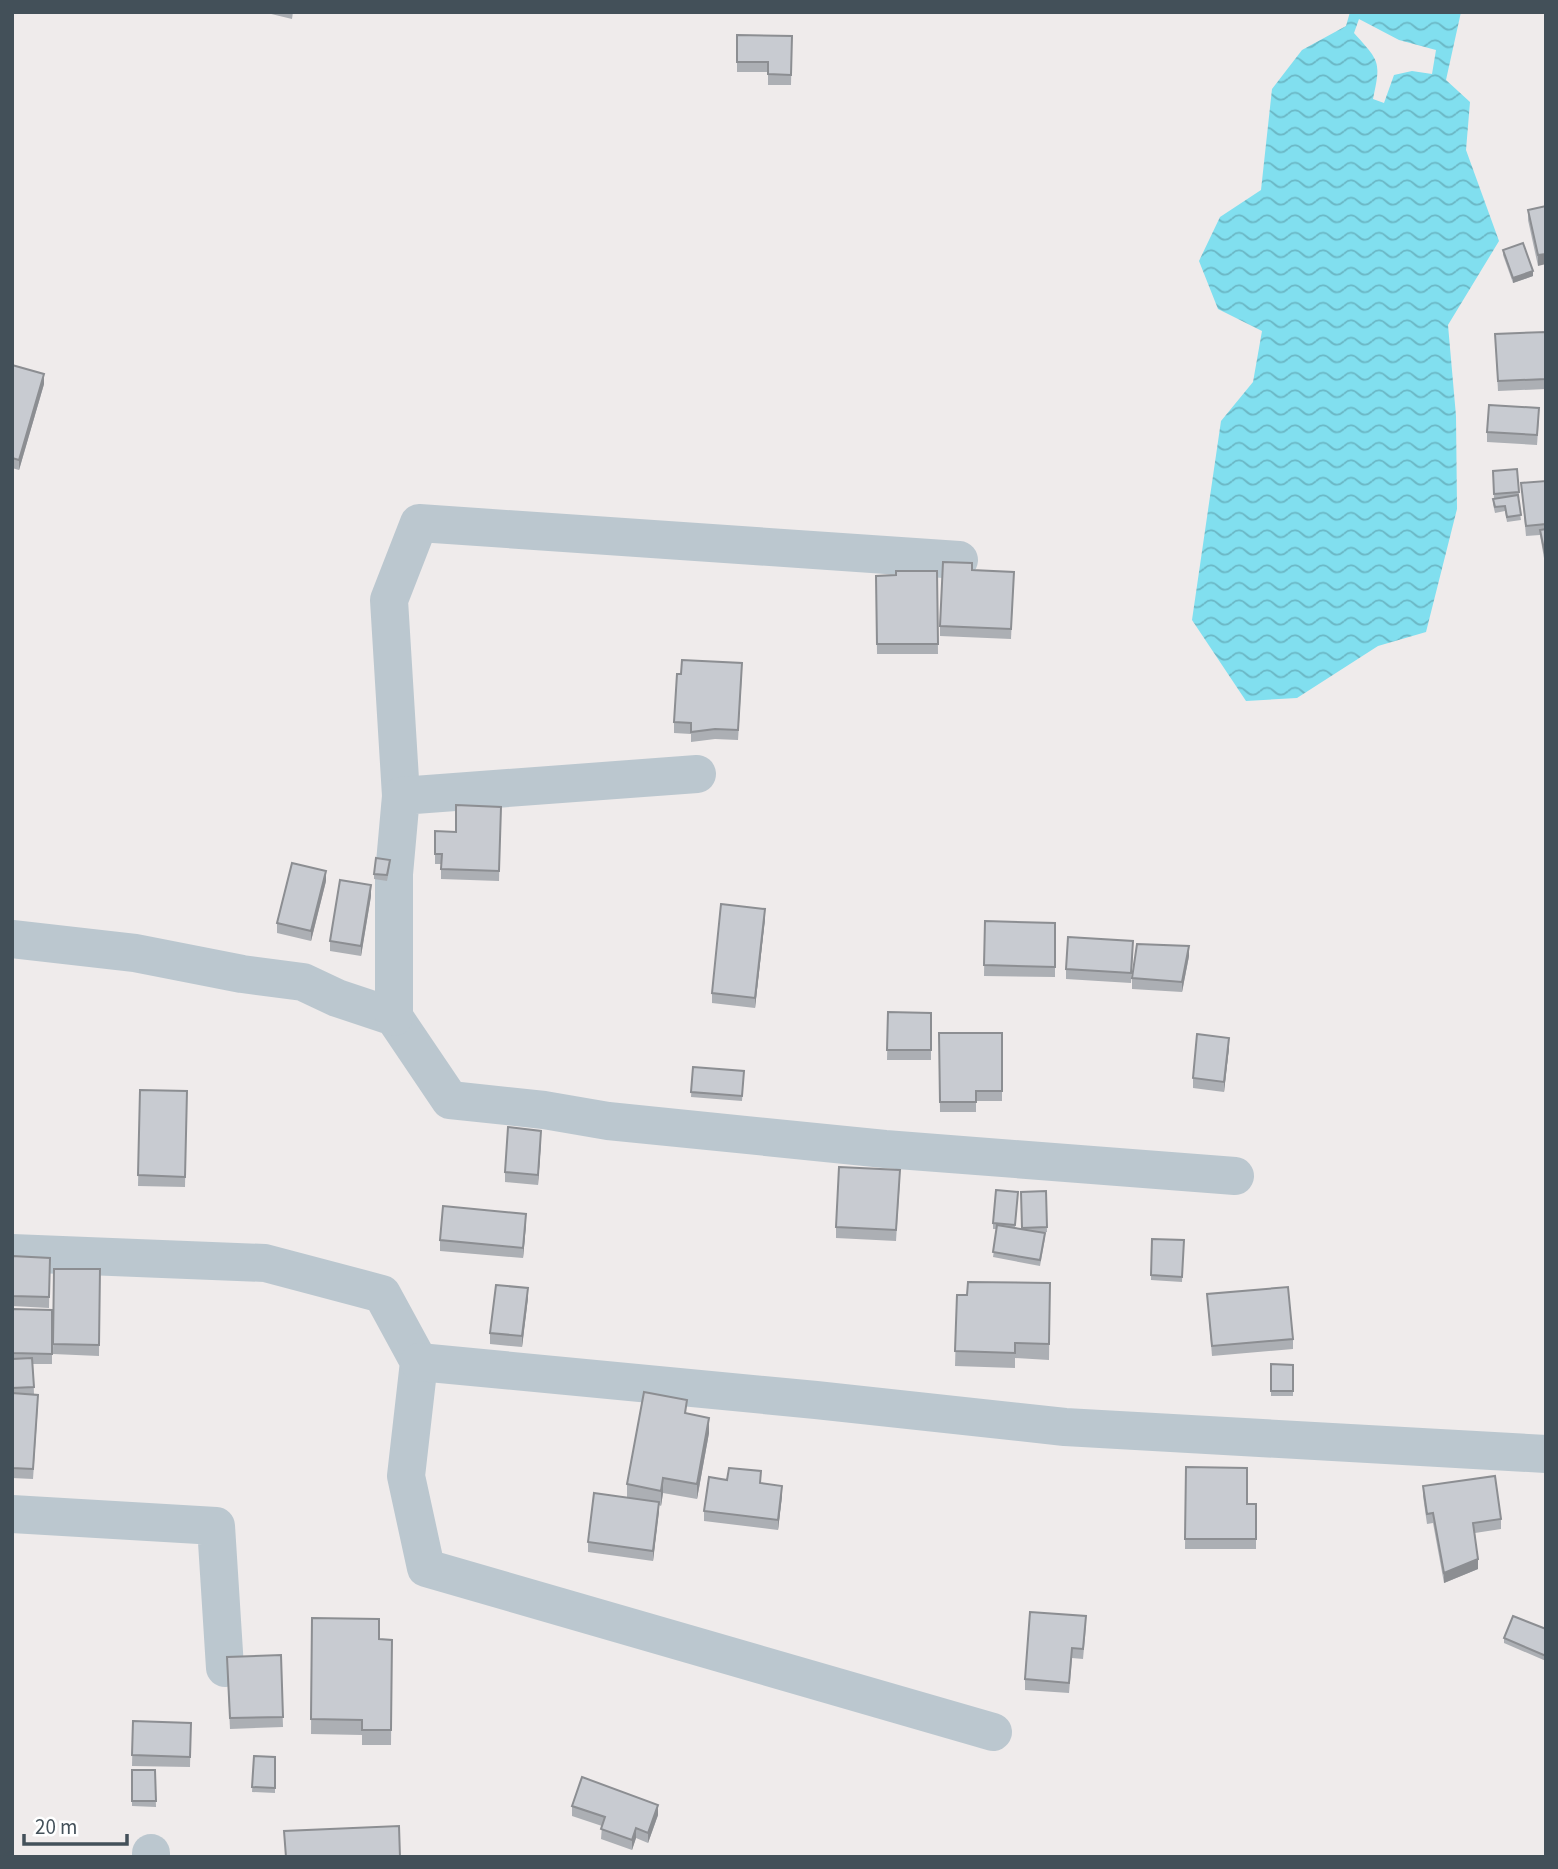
<svg xmlns="http://www.w3.org/2000/svg" width="1558" height="1869" viewBox="0 0 1558 1869" font-family="'Source Sans 3',sans-serif">
	<style>
		.water { fill: url(#water-waves); fill-rule: evenodd }
		.lines { fill: none; stroke-linecap: round; stroke-linejoin: round }
		.minor { stroke: #bbc7cf; stroke-width: 38 }
		.wall { fill: #acafb4 }
		.shaded-wall { fill: #8c8e92 }
		.building { fill: #c8cbd1; stroke: #8c8e92; stroke-width: 2 }
	</style>
	<defs>
		<pattern id="water-waves" width="16" height="10" patternUnits="userSpaceOnUse" patternTransform="scale(1.75)"><rect width="16" height="10" fill="#81dfef"/><path d="M0 5q4-4 8 0t8 0" fill="none" stroke="#6bb7c5"/></pattern>
	</defs>
	<rect width="100%" height="100%" fill="#efebeb"/>
	<path class="water" d="M1350,12H1461L1446,80L1470,102L1466,150L1499,241L1448,325L1456,416L1457,509L1426,632L1378,646L1297,698L1246,701L1192,620L1221,421L1253,382L1262,331L1218,309L1199,261L1220,217L1261,190L1272,89L1302,50L1346,26ZM1359,19L1399,40L1436,50L1432,74L1412,71L1394,75L1384,103L1373,99C1381,61 1380,62 1354,33Z"/>
	<g class="lines">
		<g class="minor">
			<polyline points="401,796 389,600 419,523 959,560"/>
			<polyline points="12,939 135,953 242,974 303,982 337,998 394,1017 450,1100 544,1110 608,1121 885,1149 1235,1176"/>
			<polyline points="394,1017 394,874 401,796 697,774"/>
			<polyline points="12,1253 265,1263 382,1294 419,1362 406,1476 426,1568 993,1732"/>
			<polyline points="419,1362 816,1400 1065,1427 1546,1454"/>
			<polyline points="12,1514 216,1526 225,1668"/>
			<polyline points="151,1857 151,1853"/>
		</g>
	</g>
	<g class="wall">
		<polygon points="263,12 293,12 292,19"/>
		<polygon points="737,35 792,36 791,85 768,85 768,72 737,72"/>
		<polygon points="1546,206 1538,266 1528,220 1528,210"/>
		<polygon points="1503,250 1533,276 1513,283 1503,255"/>
		<polygon points="1546,332 1546,389 1498,391 1495,334"/>
		<polygon points="12,365 44,384 19,470 12,468"/>
		<polygon points="1539,418 1537,445 1487,442 1487,432"/>
		<polygon points="1493,471 1519,492 1518,498 1521,520 1507,522 1505,511 1495,513 1493,504 1493,499 1494,499"/>
		<polygon points="1546,481 1546,564 1545,564 1540,535 1526,536 1521,483"/>
		<polygon points="972,570 1014,572 1011,639 940,636 940,626"/>
		<polygon points="937,571 938,654 877,654 876,576 896,575"/>
		<polygon points="742,674 738,740 715,739 691,742 691,734 674,733 674,722"/>
		<polygon points="501,807 499,881 441,879 441,864 435,864 435,831 456,832"/>
		<polygon points="390,866 387,881 374,879 374,874"/>
		<polygon points="326,881 311,941 277,933 277,923"/>
		<polygon points="371,896 361,956 330,951 330,941"/>
		<polygon points="765,919 755,1008 712,1003 712,993"/>
		<polygon points="985,921 1055,923 1055,977 984,976"/>
		<polygon points="1133,952 1131,983 1066,979 1066,969"/>
		<polygon points="1189,956 1182,992 1132,989 1132,978"/>
		<polygon points="888,1012 931,1013 931,1060 887,1060"/>
		<polygon points="939,1033 1002,1033 1002,1101 976,1101 976,1112 940,1112"/>
		<polygon points="1229,1048 1224,1092 1193,1088 1193,1078"/>
		<polygon points="693,1067 744,1071 742,1101 691,1097"/>
		<polygon points="140,1090 187,1091 185,1187 138,1186"/>
		<polygon points="541,1141 538,1185 505,1182 505,1172"/>
		<polygon points="900,1180 896,1241 836,1238 836,1227"/>
		<polygon points="1046,1191 1047,1232 1039,1232 1045,1238 1040,1266 993,1257 997,1229 993,1229 993,1223 1018,1192 1015,1228 1022,1229 1021,1192"/>
		<polygon points="526,1224 523,1258 440,1251 440,1240"/>
		<polygon points="1152,1239 1184,1240 1182,1282 1151,1280"/>
		<polygon points="12,1256 50,1258 49,1308 12,1306"/>
		<polygon points="54,1269 100,1269 99,1356 53,1354"/>
		<polygon points="1050,1283 1049,1360 1015,1358 1015,1368 955,1366 957,1295 967,1295"/>
		<polygon points="1207,1294 1293,1339 1293,1349 1212,1356"/>
		<polygon points="528,1298 522,1347 490,1344 490,1333"/>
		<polygon points="12,1309 52,1310 52,1364 33,1364 34,1395 38,1405 33,1479 12,1478"/>
		<polygon points="1271,1364 1293,1365 1293,1396 1271,1396"/>
		<polygon points="687,1414 709,1433 697,1499 663,1493 661,1506 659,1505 653,1561 588,1552 588,1542 627,1497 627,1484"/>
		<polygon points="1186,1467 1247,1504 1256,1504 1256,1549 1185,1549"/>
		<polygon points="761,1483 782,1496 778,1530 704,1521 704,1511"/>
		<polygon points="1423,1486 1501,1519 1501,1529 1475,1533 1478,1569 1444,1583 1433,1523 1427,1524 1423,1496"/>
		<polygon points="312,1618 379,1639 392,1640 391,1745 362,1745 362,1735 311,1734"/>
		<polygon points="1086,1626 1083,1659 1072,1658 1069,1693 1025,1690 1025,1679"/>
		<polygon points="1546,1629 1546,1661 1504,1643 1504,1638"/>
		<polygon points="281,1655 283,1727 230,1729 227,1667"/>
		<polygon points="133,1721 191,1723 190,1767 132,1766"/>
		<polygon points="254,1756 275,1757 275,1793 252,1792"/>
		<polygon points="132,1770 155,1770 156,1807 132,1806"/>
		<polygon points="572,1806 658,1815 648,1843 636,1838 632,1850 601,1839 602,1826 572,1816"/>
	</g>
	<g class="shaded-wall">
		<polygon points="1546,254 1546,264 1538,266 1538,255"/>
		<polygon points="1533,271 1533,276 1513,283 1513,278"/>
		<polygon points="44,374 44,384 19,470 19,460"/>
		<polygon points="326,871 326,881 311,941 311,931"/>
		<polygon points="371,885 371,896 361,956 361,946"/>
		<polygon points="765,909 765,919 755,1008 755,998"/>
		<polygon points="1189,946 1189,956 1182,992 1182,982"/>
		<polygon points="1229,1038 1229,1048 1224,1092 1224,1082"/>
		<polygon points="541,1131 541,1141 538,1185 538,1175"/>
		<polygon points="526,1214 526,1224 523,1258 523,1248"/>
		<polygon points="528,1288 528,1298 522,1347 522,1336"/>
		<polygon points="709,1418 709,1433 697,1499 697,1484"/>
		<polygon points="663,1478 663,1493 661,1506 661,1491"/>
		<polygon points="782,1486 782,1496 778,1530 778,1520"/>
		<polygon points="659,1502 659,1512 653,1561 653,1551"/>
		<polygon points="1478,1559 1478,1569 1444,1583 1444,1573"/>
		<polygon points="658,1805 658,1815 648,1843 648,1833"/>
		<polygon points="636,1828 636,1838 632,1850 632,1840"/>
	</g>
	<g class="building">
		<polygon points="737,35 792,36 791,75 768,74 768,62 737,62"/>
		<polygon points="1546,206 1546,254 1538,255 1528,210"/>
		<polygon points="1523,243 1533,271 1513,278 1503,250"/>
		<polygon points="1546,332 1546,379 1498,381 1495,334"/>
		<polygon points="12,365 44,374 19,460 12,458"/>
		<polygon points="1489,405 1539,408 1537,435 1487,432"/>
		<polygon points="1517,469 1519,492 1494,494 1493,471"/>
		<polygon points="1546,481 1546,524 1526,526 1521,483"/>
		<polygon points="1518,495 1521,515 1507,517 1505,506 1495,507 1493,499"/>
		<polygon points="1546,529 1546,553 1545,554 1540,530"/>
		<polygon points="943,562 972,563 972,570 1014,572 1011,629 940,626"/>
		<polygon points="896,571 937,571 938,644 877,644 876,576 896,575"/>
		<polygon points="682,660 742,663 738,730 715,729 691,732 691,723 674,722 677,674 681,674"/>
		<polygon points="456,805 501,807 499,871 441,869 442,854 435,854 435,831 456,832"/>
		<polygon points="376,858 390,860 387,875 374,874"/>
		<polygon points="292,863 326,871 311,931 277,923"/>
		<polygon points="340,880 371,885 361,946 330,941"/>
		<polygon points="721,904 765,909 755,998 712,993"/>
		<polygon points="985,921 1055,923 1055,967 984,965"/>
		<polygon points="1068,937 1133,941 1131,973 1066,969"/>
		<polygon points="1137,944 1189,946 1182,982 1132,978"/>
		<polygon points="888,1012 931,1013 931,1050 887,1050"/>
		<polygon points="939,1033 1002,1033 1002,1091 976,1091 976,1102 940,1102"/>
		<polygon points="1197,1034 1229,1038 1224,1082 1193,1078"/>
		<polygon points="693,1067 744,1071 742,1096 691,1092"/>
		<polygon points="140,1090 187,1091 185,1177 138,1175"/>
		<polygon points="508,1127 541,1131 538,1175 505,1172"/>
		<polygon points="839,1167 900,1170 896,1230 836,1227"/>
		<polygon points="996,1190 1018,1192 1015,1225 993,1223"/>
		<polygon points="1046,1191 1047,1227 1022,1228 1021,1192"/>
		<polygon points="443,1206 526,1214 523,1248 440,1240"/>
		<polygon points="997,1225 1045,1233 1040,1260 993,1252"/>
		<polygon points="1152,1239 1184,1240 1182,1277 1151,1275"/>
		<polygon points="12,1256 50,1258 49,1297 12,1296"/>
		<polygon points="54,1269 100,1269 99,1345 53,1344"/>
		<polygon points="968,1282 1050,1283 1049,1344 1015,1343 1015,1353 955,1351 957,1295 967,1295"/>
		<polygon points="496,1285 528,1288 522,1336 490,1333"/>
		<polygon points="1288,1287 1293,1339 1212,1346 1207,1294"/>
		<polygon points="12,1309 52,1310 52,1354 12,1353"/>
		<polygon points="32,1358 34,1387 12,1388 12,1359"/>
		<polygon points="1271,1364 1293,1365 1293,1391 1271,1391"/>
		<polygon points="644,1392 687,1400 685,1413 709,1418 697,1484 663,1478 661,1491 627,1484"/>
		<polygon points="12,1393 38,1395 33,1469 12,1468"/>
		<polygon points="1186,1467 1247,1468 1247,1504 1256,1504 1256,1539 1185,1539"/>
		<polygon points="729,1468 761,1471 760,1483 782,1486 778,1520 704,1511 709,1477 727,1480"/>
		<polygon points="1495,1476 1501,1519 1473,1523 1478,1559 1444,1573 1433,1513 1427,1514 1423,1486"/>
		<polygon points="594,1493 659,1502 653,1551 588,1542"/>
		<polygon points="1030,1612 1086,1616 1083,1649 1072,1648 1069,1683 1025,1679"/>
		<polygon points="1513,1616 1546,1629 1546,1656 1504,1638"/>
		<polygon points="312,1618 379,1619 379,1639 392,1640 391,1730 362,1730 362,1720 311,1719"/>
		<polygon points="281,1655 283,1717 230,1718 227,1657"/>
		<polygon points="133,1721 191,1723 190,1757 132,1755"/>
		<polygon points="254,1756 275,1757 275,1788 252,1787"/>
		<polygon points="132,1770 155,1770 156,1801 132,1801"/>
		<polygon points="582,1777 658,1805 648,1833 636,1828 632,1840 601,1829 605,1817 572,1806"/>
		<polygon points="399,1826 400,1857 286,1857 284,1831"/>
	</g>
	<rect width="1558" height="1869" fill="none" stroke="#435059" stroke-width="28"/>
	<path d="M24 1834v10h103v-10" fill="none" stroke="#435059" stroke-width="3.5"/>
	<text x="35" y="1834" font-size="21" fill="#435059" stroke="#ffffff" stroke-width="5" paint-order="stroke">20 m</text>
</svg>
